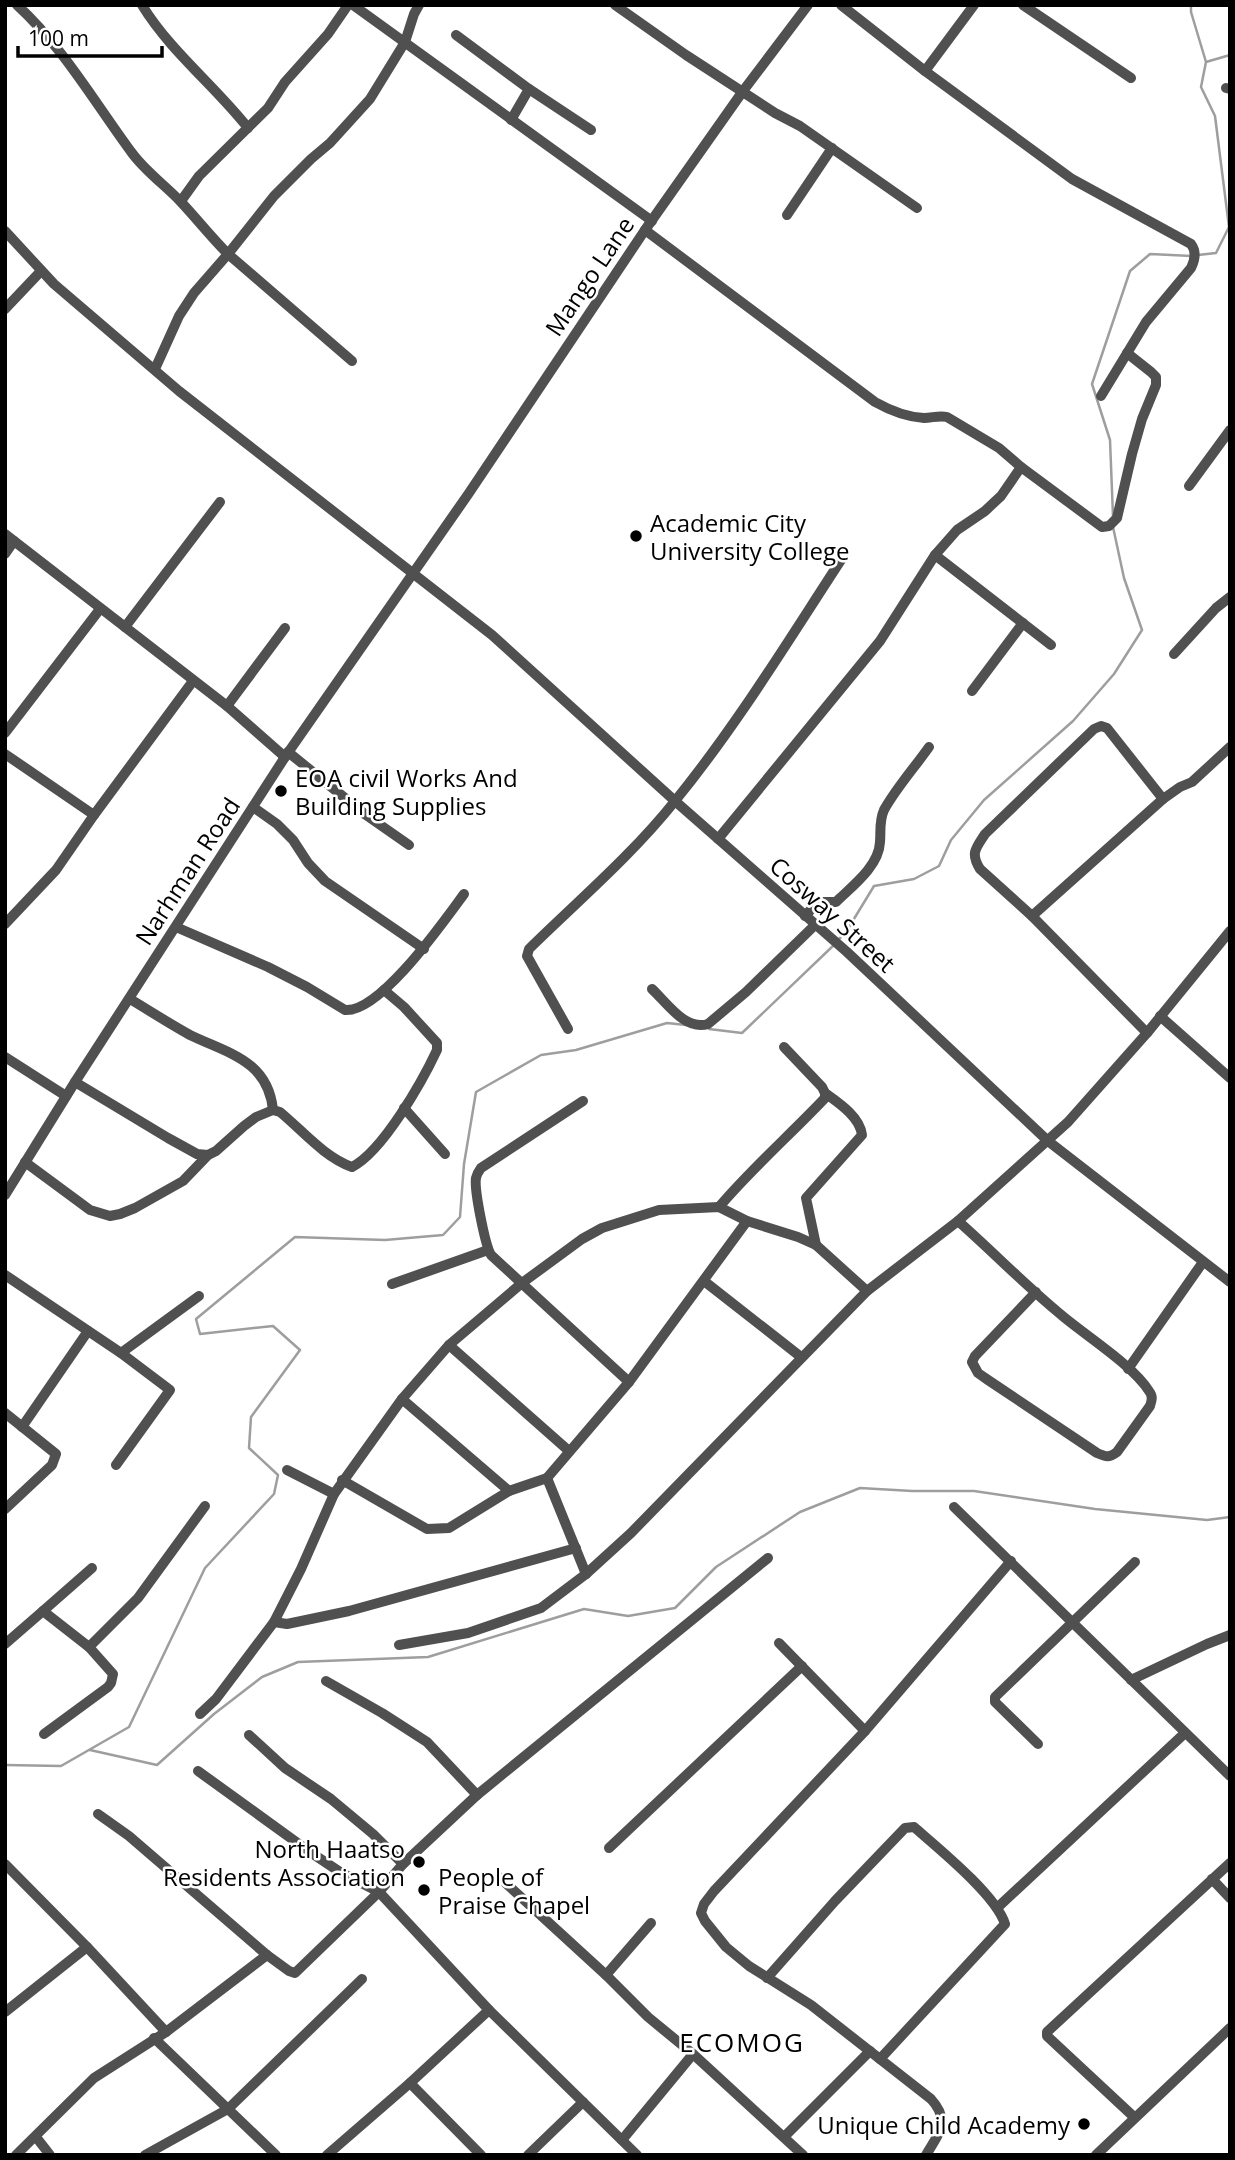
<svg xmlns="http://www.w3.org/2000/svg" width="1235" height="2160" viewBox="0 0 1235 2160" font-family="'Open Sans',sans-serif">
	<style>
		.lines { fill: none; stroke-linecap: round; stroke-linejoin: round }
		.stream { stroke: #9e9e9e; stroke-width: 2.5 }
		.street { stroke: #505050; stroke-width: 10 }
		.poi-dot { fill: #000; stroke: #fff; stroke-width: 2.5 }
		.labels { text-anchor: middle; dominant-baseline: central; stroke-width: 5; stroke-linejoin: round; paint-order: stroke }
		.street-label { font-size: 24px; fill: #000; stroke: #fff }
		.poi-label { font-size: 24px; fill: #000; stroke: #fff; text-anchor: start }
		.neighbourhood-label { font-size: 26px; letter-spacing: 2px; fill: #000; stroke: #fff }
	</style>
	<rect width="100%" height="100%" fill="#fff"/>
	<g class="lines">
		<g class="stream">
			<polyline points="1191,5 1191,12 1206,62"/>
			<polyline points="1198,255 1216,253 1229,227 1215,116 1201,87 1206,62 1230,55"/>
			<polyline points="1113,516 1110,440 1092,384 1130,271 1150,254 1192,256"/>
			<polyline points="839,939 846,932 874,886 914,879 939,866 951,840 984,800 1073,721 1114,674 1142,630 1124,578 1113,527"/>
			<polyline points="709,1029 742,1033 835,944"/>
			<polyline points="90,1750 157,1765 214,1714 262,1677 298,1662 428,1657 584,1609 628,1616 675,1608 716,1567 800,1512 860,1488 912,1491 974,1491 1095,1509 1207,1520 1230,1517"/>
			<polyline points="5,1765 61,1766 129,1727 205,1568 274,1494 278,1475 249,1448 251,1417 300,1350 273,1326 200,1334 196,1319 295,1237 385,1240 443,1235 460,1217 464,1164 476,1092 541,1055 576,1050 667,1023 686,1025"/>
		</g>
		<g class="street">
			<path d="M17,5C63,47 95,103 132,153C146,172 165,185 181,202C197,219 211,237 228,254L194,293L179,316L155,369"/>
			<path d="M142,5C170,51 215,86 248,128"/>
			<polyline points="353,5 652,221"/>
			<polyline points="615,5 686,55 775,113 800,126 917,208"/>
			<path d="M841,5L925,71L1072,179L1191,244C1197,252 1195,260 1191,268L1146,322L1101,396"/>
			<polyline points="1023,5 1131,78"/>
			<polyline points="456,35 529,89 591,130"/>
			<polyline points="925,71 974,5"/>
			<polyline points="1226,88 1230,89"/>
			<polyline points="511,120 529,89"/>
			<polyline points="181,201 199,176 268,108 285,82 328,34 348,5"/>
			<polyline points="787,215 832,148"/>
			<path d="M645,230L875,402C891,411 906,417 924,418C932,418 939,415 947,417L999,448L1021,467"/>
			<polyline points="5,231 54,284 179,391 492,635 675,801 847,952 1048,1141 1230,1282"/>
			<polyline points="5,309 41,271"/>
			<polyline points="352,361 228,254 274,196 311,159 330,143 370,99 405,42 414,14 419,5"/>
			<polyline points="1189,486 1230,430"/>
			<polyline points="5,534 227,706 285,757"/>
			<polyline points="5,554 14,541"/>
			<polyline points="935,555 1051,645"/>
			<polyline points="125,627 220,502"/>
			<polyline points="1174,654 1216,608 1230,597"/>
			<polyline points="972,691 1023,623"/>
			<polyline points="227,706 285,628"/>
			<polyline points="5,733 100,609"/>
			<polyline points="288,752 366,815 409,845"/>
			<polyline points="5,754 94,815"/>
			<polyline points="253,807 277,824 293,840 308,863 325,881 424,949"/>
			<polyline points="718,839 880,641 935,555 957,530 985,511 1001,496 1021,467 1102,527 1109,526 1117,518 1132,454 1142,419 1156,385 1156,377 1151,372 1127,353"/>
			<path d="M805,916L818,902H836L839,899C855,884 879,865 880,842C881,830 879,821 884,810C896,788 915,767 929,747"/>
			<polyline points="1032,916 1163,799 1180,787 1192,782 1230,747"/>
			<polyline points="5,924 56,870 94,815 193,681"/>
			<path d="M176,927L268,967L307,987L345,1010C380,1013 444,921 464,894"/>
			<path d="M652,989C667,1003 685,1031 708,1024L746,992L815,925"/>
			<path d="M130,999C150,1011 170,1024 190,1035C227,1053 268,1060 273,1110"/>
			<polyline points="1160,1016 1230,1078"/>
			<path d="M568,1029L527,956L529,949C578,901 632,855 675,801C737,725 788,641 841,560"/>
			<path d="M1147,1033L1032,916L980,869C970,853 976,848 985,834L1094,729L1101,726L1107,728L1163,799"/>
			<polyline points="5,1057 66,1096"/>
			<polyline points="75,1082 168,1138 197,1154 208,1155"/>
			<path d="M583,1101L481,1168C478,1172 477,1173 476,1178C474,1189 485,1245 491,1255L629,1382"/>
			<polyline points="404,1108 445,1154"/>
			<path d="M25,1162L90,1210L110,1216L120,1214L135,1208L183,1181L208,1155L216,1151L244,1126L256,1117L273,1110L280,1112C302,1130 324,1157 352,1167C383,1151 422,1082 437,1050V1043L404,1007L384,990"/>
			<polyline points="5,1195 75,1082 285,757 469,493 645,230 743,91 808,5"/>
			<path d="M719,1207C752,1168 790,1135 825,1098V1093L822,1087L784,1047"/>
			<path d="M958,1221C992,1251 1024,1284 1059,1313C1083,1334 1133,1365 1149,1391C1153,1396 1152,1400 1150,1406L1117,1452C1109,1458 1106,1457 1097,1453L988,1380L978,1373L972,1362L975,1356L1036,1292"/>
			<path d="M816,1245L806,1198L862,1135C860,1117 839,1103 825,1093"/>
			<polyline points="5,1275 121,1353 170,1390 116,1465"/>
			<polyline points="704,1281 801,1357"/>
			<polyline points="392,1284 488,1250"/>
			<polyline points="449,1345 569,1451"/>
			<polyline points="121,1353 199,1296"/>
			<polyline points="1128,1369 1203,1262"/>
			<polyline points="402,1399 509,1491"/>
			<polyline points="5,1413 56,1454 52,1465 5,1509"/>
			<polyline points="22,1427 88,1331"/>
			<polyline points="287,1470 334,1494"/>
			<polyline points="547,1478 586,1574"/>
			<polyline points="342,1480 427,1529 449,1528 509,1491 547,1478 629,1382 747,1221"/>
			<polyline points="954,1507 1230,1776"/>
			<polyline points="43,1611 92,1568"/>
			<polyline points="274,1622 287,1624 349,1611 576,1548"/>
			<polyline points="779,1643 865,1731"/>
			<polyline points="5,1644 43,1611 89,1647 113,1674 111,1683 108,1687 44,1734"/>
			<polyline points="399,1645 468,1633 541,1608 586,1574 631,1533 867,1291 958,1221 1068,1122 1147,1033 1230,931"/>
			<polyline points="89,1647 138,1598 205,1506"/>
			<polyline points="1131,1680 1207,1644 1230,1635"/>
			<polyline points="326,1681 382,1713 427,1742 477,1795"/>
			<polyline points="200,1714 216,1699 274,1622 301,1569 334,1494 402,1399 449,1345 522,1283 582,1239 602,1228 659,1210 719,1207 747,1221 798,1237 816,1245 867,1291"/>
			<polyline points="249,1735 285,1768 331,1799 373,1834 403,1864"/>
			<polyline points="1038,1744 995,1702 995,1697 1135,1562"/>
			<polyline points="198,1771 310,1852 340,1872 379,1892 489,2010 637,2155"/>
			<polyline points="98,1814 129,1836 267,1955 289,1971 295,1973 379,1892 403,1864 477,1795 768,1558"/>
			<polyline points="609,1848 802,1666"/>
			<polyline points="5,1864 87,1947 166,2032"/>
			<polyline points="499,1877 606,1975 648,2017 693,2054 803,2155"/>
			<polyline points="1212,1879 1230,1898"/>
			<polyline points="997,1908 1185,1733"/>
			<polyline points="606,1975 651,1923"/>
			<path d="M767,1978L835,1901L905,1828L914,1827C938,1848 996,1895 1005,1924L880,2059"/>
			<polyline points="5,2012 87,1947"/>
			<polyline points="154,2038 276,2155"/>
			<polyline points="410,2083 481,2155"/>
			<polyline points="1134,2117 1047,2036 1047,2032 1230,1863"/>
			<polyline points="36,2137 50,2155"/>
			<polyline points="784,2137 870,2051"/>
			<polyline points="622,2140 693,2054"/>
			<polyline points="16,2155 94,2078 166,2032 267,1955"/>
			<polyline points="145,2155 228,2109 362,1979"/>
			<polyline points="327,2155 410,2083 489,2010"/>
			<polyline points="528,2155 583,2102"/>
			<path d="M926,2155C939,2133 951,2121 931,2099L811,2005L749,1966L726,1947L705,1921L701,1913L704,1904L714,1891L865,1731L1011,1561"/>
			<polyline points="1096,2155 1230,2028"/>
		</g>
	</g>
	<g class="poi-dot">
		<circle cx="636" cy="536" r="7"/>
		<circle cx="281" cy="791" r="7"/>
		<circle cx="419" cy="1862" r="7"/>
		<circle cx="424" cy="1890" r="7"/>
		<circle cx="1084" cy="2124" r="7"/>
	</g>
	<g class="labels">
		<g class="street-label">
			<text transform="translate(589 276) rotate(-56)">Mango Lane</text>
			<text transform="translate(187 871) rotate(-57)">Narhman Road</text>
			<text transform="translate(833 914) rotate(42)">Cosway Street</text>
		</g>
		<g class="poi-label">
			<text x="650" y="522">Academic City<tspan x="650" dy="28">University College</tspan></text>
			<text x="295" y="777">EOA civil Works And<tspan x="295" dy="28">Building Supplies</tspan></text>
			<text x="405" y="1848" text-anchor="end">North Haatso<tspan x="405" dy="28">Residents Association</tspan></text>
			<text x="438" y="1876">People of<tspan x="438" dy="28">Praise Chapel</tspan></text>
			<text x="1070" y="2124" text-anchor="end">Unique Child Academy</text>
		</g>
		<g class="neighbourhood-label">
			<text x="742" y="2042">ECOMOG</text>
		</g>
	</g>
	<rect width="1235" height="2160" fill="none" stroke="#000000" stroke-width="14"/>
	<path d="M18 46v10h144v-10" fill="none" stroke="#000000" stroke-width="3.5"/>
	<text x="28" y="46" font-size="21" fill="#000000" stroke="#ffffff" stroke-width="5" paint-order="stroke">100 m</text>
</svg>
